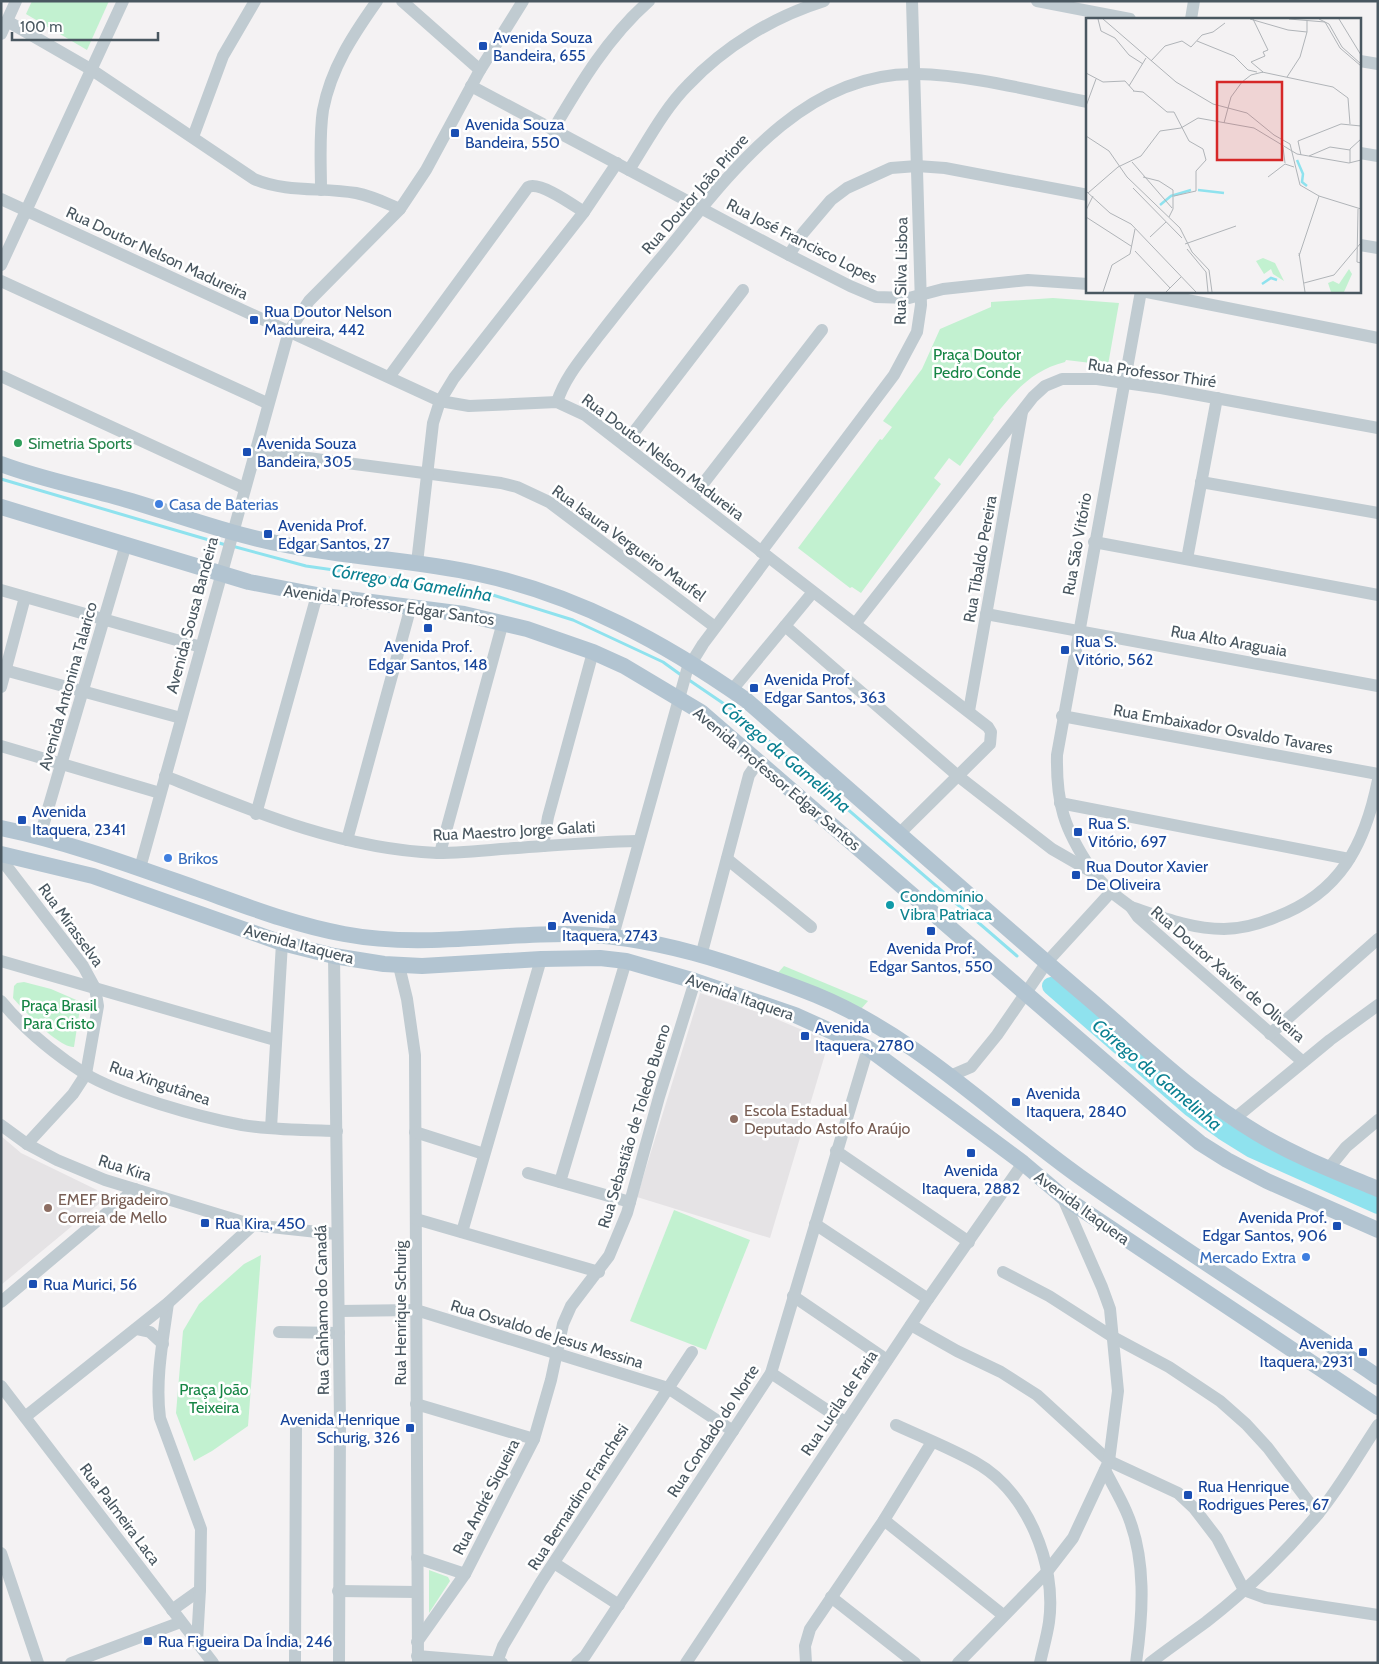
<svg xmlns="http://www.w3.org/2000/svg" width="1379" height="1664" viewBox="0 0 1379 1664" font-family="Cabin,sans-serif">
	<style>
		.education { fill: #e5e3e5 }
		.green { fill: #c2f1d0 }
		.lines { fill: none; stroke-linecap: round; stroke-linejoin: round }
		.stream { stroke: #8fe2ee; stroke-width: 3 }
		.river { stroke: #8fe2ee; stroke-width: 18 }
		.minor { stroke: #c0cbd1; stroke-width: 12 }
		.major { stroke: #b2c4d1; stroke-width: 16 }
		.transit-dot { fill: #1a4fb4; stroke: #fff; stroke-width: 2 }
		.leisure-dot { fill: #2e9e5b; stroke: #fff; stroke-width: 2 }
		.shop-dot { fill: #3f7fe0; stroke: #fff; stroke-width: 2 }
		.culture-dot { fill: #0f9aa8; stroke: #fff; stroke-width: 2 }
		.education-dot { fill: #8d6e63; stroke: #fff; stroke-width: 2 }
		.labels { text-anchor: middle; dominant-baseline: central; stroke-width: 5; stroke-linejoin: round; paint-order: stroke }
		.transit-label { font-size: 16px; fill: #164399; stroke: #fff; text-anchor: start }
		.street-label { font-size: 16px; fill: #495760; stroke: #fff }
		.park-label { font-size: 16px; fill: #168545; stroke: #fff }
		.leisure-label { font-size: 16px; fill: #27864d; stroke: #fff; text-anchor: start }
		.shop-label { font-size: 16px; fill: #366cbe; stroke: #fff; text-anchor: start }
		.culture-label { font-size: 16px; fill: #0d838f; stroke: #fff; text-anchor: start }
		.education-label { font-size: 16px; fill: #785e54; stroke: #fff; text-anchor: start }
		.water-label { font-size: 18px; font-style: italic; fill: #0b8192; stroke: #fff }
		.inset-river { fill: none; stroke: #8fe2ee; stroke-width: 2.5 }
		.inset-road { fill: none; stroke: #b0b4b8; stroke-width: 1 }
		.view { fill: #d62828; fill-opacity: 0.15; stroke: #d62828; stroke-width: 2.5 }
		.inset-edge { fill: none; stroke: #495760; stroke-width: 2.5 }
	</style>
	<rect width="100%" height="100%" fill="#f4f2f3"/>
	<g class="education">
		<polygon points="700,993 769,1016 829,1041 770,1238 637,1197"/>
		<polygon points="1,1136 21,1153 97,1190 101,1202 1,1285"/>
	</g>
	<g class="green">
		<polygon points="32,1 109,1 87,50 26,14"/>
		<path d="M1053,298L1119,303L1108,365L1066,360L1065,362C1032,370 1014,392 993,418L994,419L960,466L949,458L934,478L941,484L861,593L852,587L850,588L798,548L880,439L882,440L892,427L883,421L922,369L940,329L991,307V302Z"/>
		<polygon points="784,966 868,1001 861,1009 777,974"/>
		<path d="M24,982L51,989L81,1002L74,1047C59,1048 23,1010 13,998L14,986L17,983Z"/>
		<polygon points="674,1210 750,1240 706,1350 630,1321"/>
		<polygon points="261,1255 248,1426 212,1451 194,1461 176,1413 183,1331 199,1304 244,1264"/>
		<polygon points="429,1570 448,1577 450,1581 429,1613"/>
	</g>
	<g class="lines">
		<g class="stream">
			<polyline points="1,479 226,545"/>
			<polyline points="232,546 306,566 480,591 573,620 663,662 681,675"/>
			<polyline points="689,680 733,710 1017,956"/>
		</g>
		<polyline class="river" points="1051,986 1191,1108 1223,1131 1252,1149 1378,1205"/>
		<g class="minor">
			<polyline points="402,1 480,70"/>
			<polyline points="1037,1 1130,19"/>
			<polyline points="1191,19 1194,1"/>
			<path d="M7,21L92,70L254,179C287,193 322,187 356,193C372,196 386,203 400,209"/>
			<polyline points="1,34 16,1"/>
			<polyline points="1360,61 1378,64"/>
			<polyline points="471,86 789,255 850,286 876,297 909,298 943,289 1028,280 1088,284"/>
			<path d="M553,130C580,84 608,37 649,1"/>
			<polyline points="193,137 223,56 255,1"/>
			<polyline points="1360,153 1378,156"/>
			<path d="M629,170C647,142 664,109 688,85C725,46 773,17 824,1"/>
			<path d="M321,190C321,164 319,136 323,110C331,68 353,35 377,1"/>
			<polyline points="1,199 440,401 469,406 557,402 585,415 988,727 991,732 990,744 899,834"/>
			<polyline points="1360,245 1378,248"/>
			<polyline points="789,255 803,233 831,200 847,188 891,168 917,166 945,168 1088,195"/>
			<polyline points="1,265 123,1"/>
			<polyline points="1,281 267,403"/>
			<polyline points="1142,291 1378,338"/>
			<polyline points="1,376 244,488"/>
			<path d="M389,377L528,187C540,181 573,205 584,212"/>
			<path d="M557,402C565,377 582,358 597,338C618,311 639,284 661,258C726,179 800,72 916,74C973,75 1031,91 1088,102"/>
			<polyline points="624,445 743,290"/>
			<polyline points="254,451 501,483 517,487 549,502 715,627"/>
			<polyline points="1201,482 1378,513"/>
			<polyline points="692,498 822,330"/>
			<polyline points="1094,542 1378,595"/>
			<polyline points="761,552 894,375 917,332 921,305 912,1"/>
			<polyline points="1187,559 1217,398"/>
			<polyline points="417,563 433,423 440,401 454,378 584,212 617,163"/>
			<polyline points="1,590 201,647"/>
			<polyline points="986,614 1378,686"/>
			<polyline points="855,624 1033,397 1045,386 1062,379 1097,379 1161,388 1378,428"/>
			<polyline points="785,626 958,776 1052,849 1092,872 1111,892 1131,907 1138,917 1303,1062"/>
			<polyline points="1,669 181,718"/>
			<polyline points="1,687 25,597"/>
			<polyline points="732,690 813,592"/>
			<polyline points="969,711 1022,412"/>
			<polyline points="1062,716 1378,774"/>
			<polyline points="1,746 160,793"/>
			<path d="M165,776C252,811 341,849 437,853C458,853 480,851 501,849C547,846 592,842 637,841"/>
			<polyline points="1060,803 1349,859"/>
			<polyline points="256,814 317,595"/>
			<polyline points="40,836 126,544"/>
			<polyline points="347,840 411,606"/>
			<polyline points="543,846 548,817 593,652"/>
			<polyline points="440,853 503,622"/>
			<polyline points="1,859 83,966 95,988 98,1006 86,1074 73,1094 27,1144"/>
			<polyline points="727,859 811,927"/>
			<polyline points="140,868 289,331 309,301 400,209 426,170 480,70 523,1"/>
			<path d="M1091,869C1064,829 1056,803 1057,755L1141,291"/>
			<path d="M1131,907C1161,917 1192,929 1224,929C1242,929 1259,924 1276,917C1340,893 1365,845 1378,780"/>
			<polyline points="613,936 687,670 703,644 768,557"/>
			<polyline points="334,956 340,1422 339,1663"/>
			<polyline points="701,956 749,775 758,762"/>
			<polyline points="1,961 275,1040"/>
			<polyline points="399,966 407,999 415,1055 418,1663"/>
			<path d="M1,1001C25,1030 53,1053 84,1073C120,1095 199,1117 242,1125C273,1130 305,1130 337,1131"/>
			<polyline points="1270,1034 1378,939"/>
			<polyline points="950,1076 971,1067 997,1035 1047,962 1111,892"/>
			<polyline points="1234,1119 1330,1040 1378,1005"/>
			<polyline points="1,1125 27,1144 57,1160 105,1180 253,1225 336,1234"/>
			<polyline points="271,1128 282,943"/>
			<polyline points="415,1132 484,1154"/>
			<polyline points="836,1151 969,1242"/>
			<polyline points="1329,1168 1346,1147 1378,1120"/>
			<polyline points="528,1173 630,1202"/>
			<polyline points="560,1182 626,961"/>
			<polyline points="416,1219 599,1272"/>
			<polyline points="815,1224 928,1299"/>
			<polyline points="462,1232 541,959"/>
			<polyline points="1003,1272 1049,1296 1113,1337 1169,1367 1220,1401 1246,1424 1268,1448 1318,1514"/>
			<polyline points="793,1296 887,1360"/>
			<polyline points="1,1302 135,1189"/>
			<path d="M168,1303C163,1340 155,1380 160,1418L201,1529L200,1590L172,1610"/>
			<polyline points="339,1311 416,1310 668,1388 733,1431"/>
			<polyline points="911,1325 957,1351 1001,1372 1037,1395 1109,1461 1178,1493 1194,1508 1217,1538 1244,1590 1266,1598 1378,1615"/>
			<polyline points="136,1329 150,1332 163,1344"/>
			<polyline points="279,1332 339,1333"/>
			<polyline points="771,1373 845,1422"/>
			<polyline points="1,1386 213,1663"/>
			<polyline points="416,1404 534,1439"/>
			<polyline points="25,1417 168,1303 253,1225"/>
			<path d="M896,1425C922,1437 950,1448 975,1462C1027,1491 1057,1564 1049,1622C1047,1636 1043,1649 1040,1663"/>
			<path d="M1105,1470C1112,1484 1120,1497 1126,1511C1147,1558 1143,1614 1136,1663"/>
			<polyline points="884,1520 1003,1615"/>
			<polyline points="1,1553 38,1663"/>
			<polyline points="417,1558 465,1574"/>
			<polyline points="554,1563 619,1605"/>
			<polyline points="338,1591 417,1592"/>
			<polyline points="831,1597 915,1663"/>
			<polyline points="197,1642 200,1590"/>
			<polyline points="417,1642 465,1574 534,1439 551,1380 563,1324 571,1306 609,1256 627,1213 659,1097 695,981"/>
			<polyline points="417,1656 502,1663"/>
			<polyline points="497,1662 503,1646 541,1582 692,1352"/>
			<polyline points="71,1663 181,1622"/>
			<polyline points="295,1663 296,1424 300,1421 340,1422"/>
			<polyline points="577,1663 585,1656 771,1373 868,1048"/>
			<polyline points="686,1663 928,1299 1023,1163"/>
			<polyline points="806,1663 805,1646 810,1629 884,1520 932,1442"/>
			<polyline points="958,1663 1046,1573 1073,1538 1109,1461 1118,1391 1110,1309 1102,1287 1062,1196"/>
			<path d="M1150,1663C1168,1649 1187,1636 1206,1622C1246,1591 1285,1553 1318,1514C1341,1486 1358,1455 1378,1425"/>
		</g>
		<g class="major">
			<path d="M1,464C43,480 88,488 131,501C184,517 236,536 291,546C353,558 417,560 479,574C577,595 665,643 746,700C858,797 968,895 1081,992C1137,1039 1194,1096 1257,1133C1295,1156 1337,1172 1378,1189"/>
			<polyline points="1,507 249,582 317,595 464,614 527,629 593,652 624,666 701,712 1165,1114 1200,1143 1227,1160 1267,1181 1378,1230"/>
			<path d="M1,828C69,842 133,866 198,889C246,906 294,925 344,934C418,948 491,934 565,934C651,934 737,964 816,995C916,1036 993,1115 1080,1177C1177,1246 1279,1310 1378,1377"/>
			<polyline points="1,854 93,876 282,943 334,956 384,964 422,966 541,959 600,958 626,961 695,981 795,1015 868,1048 1023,1163 1062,1196 1378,1407"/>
		</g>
	</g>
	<g class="transit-dot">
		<rect x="478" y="41" width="10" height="10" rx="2.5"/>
		<rect x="450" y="128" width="10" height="10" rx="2.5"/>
		<rect x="249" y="315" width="10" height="10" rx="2.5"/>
		<rect x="242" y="447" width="10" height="10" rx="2.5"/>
		<rect x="263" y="529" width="10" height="10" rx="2.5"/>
		<rect x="423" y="623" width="10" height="10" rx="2.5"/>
		<rect x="1060" y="645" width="10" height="10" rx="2.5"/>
		<rect x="749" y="683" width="10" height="10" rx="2.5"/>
		<rect x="17" y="815" width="10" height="10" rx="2.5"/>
		<rect x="1073" y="827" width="10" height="10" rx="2.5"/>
		<rect x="1071" y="870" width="10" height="10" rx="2.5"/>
		<rect x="547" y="921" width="10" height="10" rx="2.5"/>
		<rect x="926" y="926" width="10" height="10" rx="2.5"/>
		<rect x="800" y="1031" width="10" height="10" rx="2.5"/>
		<rect x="1011" y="1097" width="10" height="10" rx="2.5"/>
		<rect x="966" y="1148" width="10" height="10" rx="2.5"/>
		<rect x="200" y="1218" width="10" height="10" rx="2.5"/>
		<rect x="1332" y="1221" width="10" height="10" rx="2.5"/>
		<rect x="28" y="1279" width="10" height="10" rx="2.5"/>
		<rect x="1358" y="1347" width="10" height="10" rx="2.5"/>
		<rect x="405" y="1423" width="10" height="10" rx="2.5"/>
		<rect x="1183" y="1490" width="10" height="10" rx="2.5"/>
		<rect x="143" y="1636" width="10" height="10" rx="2.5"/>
	</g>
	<circle class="leisure-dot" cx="18" cy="443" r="5"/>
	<g class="shop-dot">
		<circle cx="159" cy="504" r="5"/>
		<circle cx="168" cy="858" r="5"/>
		<circle cx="1306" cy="1257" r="5"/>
	</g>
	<circle class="culture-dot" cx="890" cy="905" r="5"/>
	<g class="education-dot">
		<circle cx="734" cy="1119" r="5"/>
		<circle cx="48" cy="1208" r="5"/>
	</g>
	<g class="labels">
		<g class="transit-label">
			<text x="493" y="37">Avenida Souza<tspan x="493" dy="18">Bandeira, 655</tspan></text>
			<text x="465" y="124">Avenida Souza<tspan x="465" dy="18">Bandeira, 550</tspan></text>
			<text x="264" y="311">Rua Doutor Nelson<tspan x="264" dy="18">Madureira, 442</tspan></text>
			<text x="257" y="443">Avenida Souza<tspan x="257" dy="18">Bandeira, 305</tspan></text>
			<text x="278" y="525">Avenida Prof.<tspan x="278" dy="18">Edgar Santos, 27</tspan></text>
			<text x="1075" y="641">Rua S.<tspan x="1075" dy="18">Vitório, 562</tspan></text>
			<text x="428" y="646" text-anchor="middle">Avenida Prof.<tspan x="428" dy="18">Edgar Santos, 148</tspan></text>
			<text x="764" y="679">Avenida Prof.<tspan x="764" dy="18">Edgar Santos, 363</tspan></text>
			<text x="32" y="811">Avenida<tspan x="32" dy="18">Itaquera, 2341</tspan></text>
			<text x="1088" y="823">Rua S.<tspan x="1088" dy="18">Vitório, 697</tspan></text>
			<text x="1086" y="866">Rua Doutor Xavier<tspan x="1086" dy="18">De Oliveira</tspan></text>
			<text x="562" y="917">Avenida<tspan x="562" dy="18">Itaquera, 2743</tspan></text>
			<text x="931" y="948" text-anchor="middle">Avenida Prof.<tspan x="931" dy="18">Edgar Santos, 550</tspan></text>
			<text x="815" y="1027">Avenida<tspan x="815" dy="18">Itaquera, 2780</tspan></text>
			<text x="1026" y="1093">Avenida<tspan x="1026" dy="18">Itaquera, 2840</tspan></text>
			<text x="971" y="1170" text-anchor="middle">Avenida<tspan x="971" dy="18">Itaquera, 2882</tspan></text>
			<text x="1327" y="1217" text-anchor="end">Avenida Prof.<tspan x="1327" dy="18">Edgar Santos, 906</tspan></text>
			<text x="215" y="1223">Rua Kira, 450</text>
			<text x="43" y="1284">Rua Murici, 56</text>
			<text x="1353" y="1343" text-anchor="end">Avenida<tspan x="1353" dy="18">Itaquera, 2931</tspan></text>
			<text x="400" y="1419" text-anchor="end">Avenida Henrique<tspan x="400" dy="18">Schurig, 326</tspan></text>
			<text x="1198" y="1486">Rua Henrique<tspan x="1198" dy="18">Rodrigues Peres, 67</tspan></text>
			<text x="158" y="1641">Rua Figueira Da Índia, 246</text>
		</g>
		<g class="street-label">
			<text transform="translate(695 194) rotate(-49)">Rua Doutor João Priore</text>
			<text transform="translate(802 241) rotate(27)">Rua José Francisco Lopes</text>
			<text transform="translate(157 253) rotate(25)">Rua Doutor Nelson Madureira</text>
			<text transform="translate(901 271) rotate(-89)">Rua Silva Lisboa</text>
			<text transform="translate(1152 373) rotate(8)">Rua Professor Thiré</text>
			<text transform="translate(663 457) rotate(37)">Rua Doutor Nelson Madureira</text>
			<text transform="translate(629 543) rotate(36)">Rua Isaura Vergueiro Maufel</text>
			<text transform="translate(1077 544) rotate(-80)">Rua São Vitório</text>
			<text transform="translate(980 559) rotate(-80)">Rua Tibaldo Pereira</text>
			<text transform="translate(389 605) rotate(8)">Avenida Professor Edgar Santos</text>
			<text transform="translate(192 615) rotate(-75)">Avenida Sousa Bandeira</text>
			<text transform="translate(1229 641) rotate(10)">Rua Alto Araguaia</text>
			<text transform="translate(68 686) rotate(-74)">Avenida Antonina Talarico</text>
			<text transform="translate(1223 729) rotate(10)">Rua Embaixador Osvaldo Tavares</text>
			<text transform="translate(777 779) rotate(40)">Avenida Professor Edgar Santos</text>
			<text transform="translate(514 831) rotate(-3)">Rua Maestro Jorge Galati</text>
			<text transform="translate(71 925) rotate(54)">Rua Mirasselva</text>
			<text transform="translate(299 944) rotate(15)">Avenida Itaquera</text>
			<text transform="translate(1228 974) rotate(41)">Rua Doutor Xavier de Oliveira</text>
			<text transform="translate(740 997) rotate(19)">Avenida Itaquera</text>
			<text transform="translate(160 1083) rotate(19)">Rua Xingutânea</text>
			<text transform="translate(634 1126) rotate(-73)">Rua Sebastião de Toledo Bueno</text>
			<text transform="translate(125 1168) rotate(18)">Rua Kira</text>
			<text transform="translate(1082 1208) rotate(36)">Avenida Itaquera</text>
			<text transform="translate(322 1310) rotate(-91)">Rua Cânhamo do Canadá</text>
			<text transform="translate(400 1313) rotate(-90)">Rua Henrique Schurig</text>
			<text transform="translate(547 1334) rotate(17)">Rua Osvaldo de Jesus Messina</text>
			<text transform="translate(839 1403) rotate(-56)">Rua Lucila de Faria</text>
			<text transform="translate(713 1431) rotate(-57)">Rua Condado do Norte</text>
			<text transform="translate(486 1497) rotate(-63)">Rua André Siqueira</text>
			<text transform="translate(578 1497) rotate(-57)">Rua Bernardino Franchesi</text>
			<text transform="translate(120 1514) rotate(53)">Rua Palmeira Laca</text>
		</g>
		<g class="park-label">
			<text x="977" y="354">Praça Doutor<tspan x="977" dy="18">Pedro Conde</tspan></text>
			<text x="59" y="1005">Praça Brasil<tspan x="59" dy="18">Para Cristo</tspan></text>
			<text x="214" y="1389">Praça João<tspan x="214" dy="18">Teixeira</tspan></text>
		</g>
		<g class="leisure-label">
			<text x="28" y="443">Simetria Sports</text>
		</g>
		<g class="shop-label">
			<text x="169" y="504">Casa de Baterias</text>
			<text x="178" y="858">Brikos</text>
			<text x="1296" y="1257" text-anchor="end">Mercado Extra</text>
		</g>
		<g class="culture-label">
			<text x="900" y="896">Condomínio<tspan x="900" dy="18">Vibra Patriaca</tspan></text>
		</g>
		<g class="education-label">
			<text x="744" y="1110">Escola Estadual<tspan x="744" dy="18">Deputado Astolfo Araújo</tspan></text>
			<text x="58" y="1199">EMEF Brigadeiro<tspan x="58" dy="18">Correia de Mello</tspan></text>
		</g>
		<g class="water-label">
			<text transform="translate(412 583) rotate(9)">Córrego da Gamelinha</text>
			<text transform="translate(786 757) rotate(40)">Córrego da Gamelinha</text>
			<text transform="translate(1157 1075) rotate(40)">Córrego da Gamelinha</text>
		</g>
	</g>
	<g transform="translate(1086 18)">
		<rect width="275" height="275" fill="#f4f2f3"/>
		<path d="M177,240L189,245L198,263L187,256L185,251L178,256L170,243ZM263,251L266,256L258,274H245L242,265L247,263L253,266Z" fill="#c2f1d0"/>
		<path class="inset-river" d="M211,142L217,156L216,164L221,168M112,172L138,175M74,187L85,178L105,172M176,266L185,260L191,262"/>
		<path class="inset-road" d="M12,1L15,13L29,20L43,37L57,46M17,1L90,64L127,86L161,95L188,117L204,126L214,167L233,178L213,238M164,1L202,12L221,14V2M167,1L182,32L177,34L179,38L165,44L177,54M203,1L239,4L254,30L275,48M233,1L243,6L256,29L275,46M253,1L275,37M111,23L148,38L162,52L171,54M65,43L79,28L96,23L105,29L116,17L127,14L139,5M176,54L247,69L262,80L264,106M0,55L17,64L39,63L48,73M201,59L214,39L221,14M43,68L60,40M47,73L57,74L81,94H88L103,123L117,131L120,142L110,153V173L88,178M0,88L10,61M138,105L145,79L156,64L165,57L177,54M0,118L23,133L41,159L94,210L106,234L123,252L126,274M197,129L199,145M215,137L212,123L255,106L275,108M223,138L244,129L264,132M46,144L86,190M264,145V131L275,121M57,159L73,163L87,172V191L83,199M182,159L199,146L208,149M47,170L96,220M1,174L24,195L45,206L110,274M2,175L32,149L55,138L74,113L95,110L112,100L168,110L211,136L263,145L275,142M233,178L275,191M272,191L271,244L275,245M0,192L7,178M0,199L45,228M64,219L80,204M99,226L150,208M101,231L120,254L122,274M49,233L84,270M213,235L219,274M218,265L248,257L274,226M17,274L26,247L44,236L49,211M80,274L95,259"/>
		<path class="view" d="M131,64H196V142H131Z"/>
		<rect width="275" height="275" class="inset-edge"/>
	</g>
	<rect width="1379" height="1664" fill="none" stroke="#495760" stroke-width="5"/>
	<path d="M12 32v8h146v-8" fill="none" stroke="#495760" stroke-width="2.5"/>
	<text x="20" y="32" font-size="15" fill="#495760" stroke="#ffffff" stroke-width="4" paint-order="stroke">100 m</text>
</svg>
